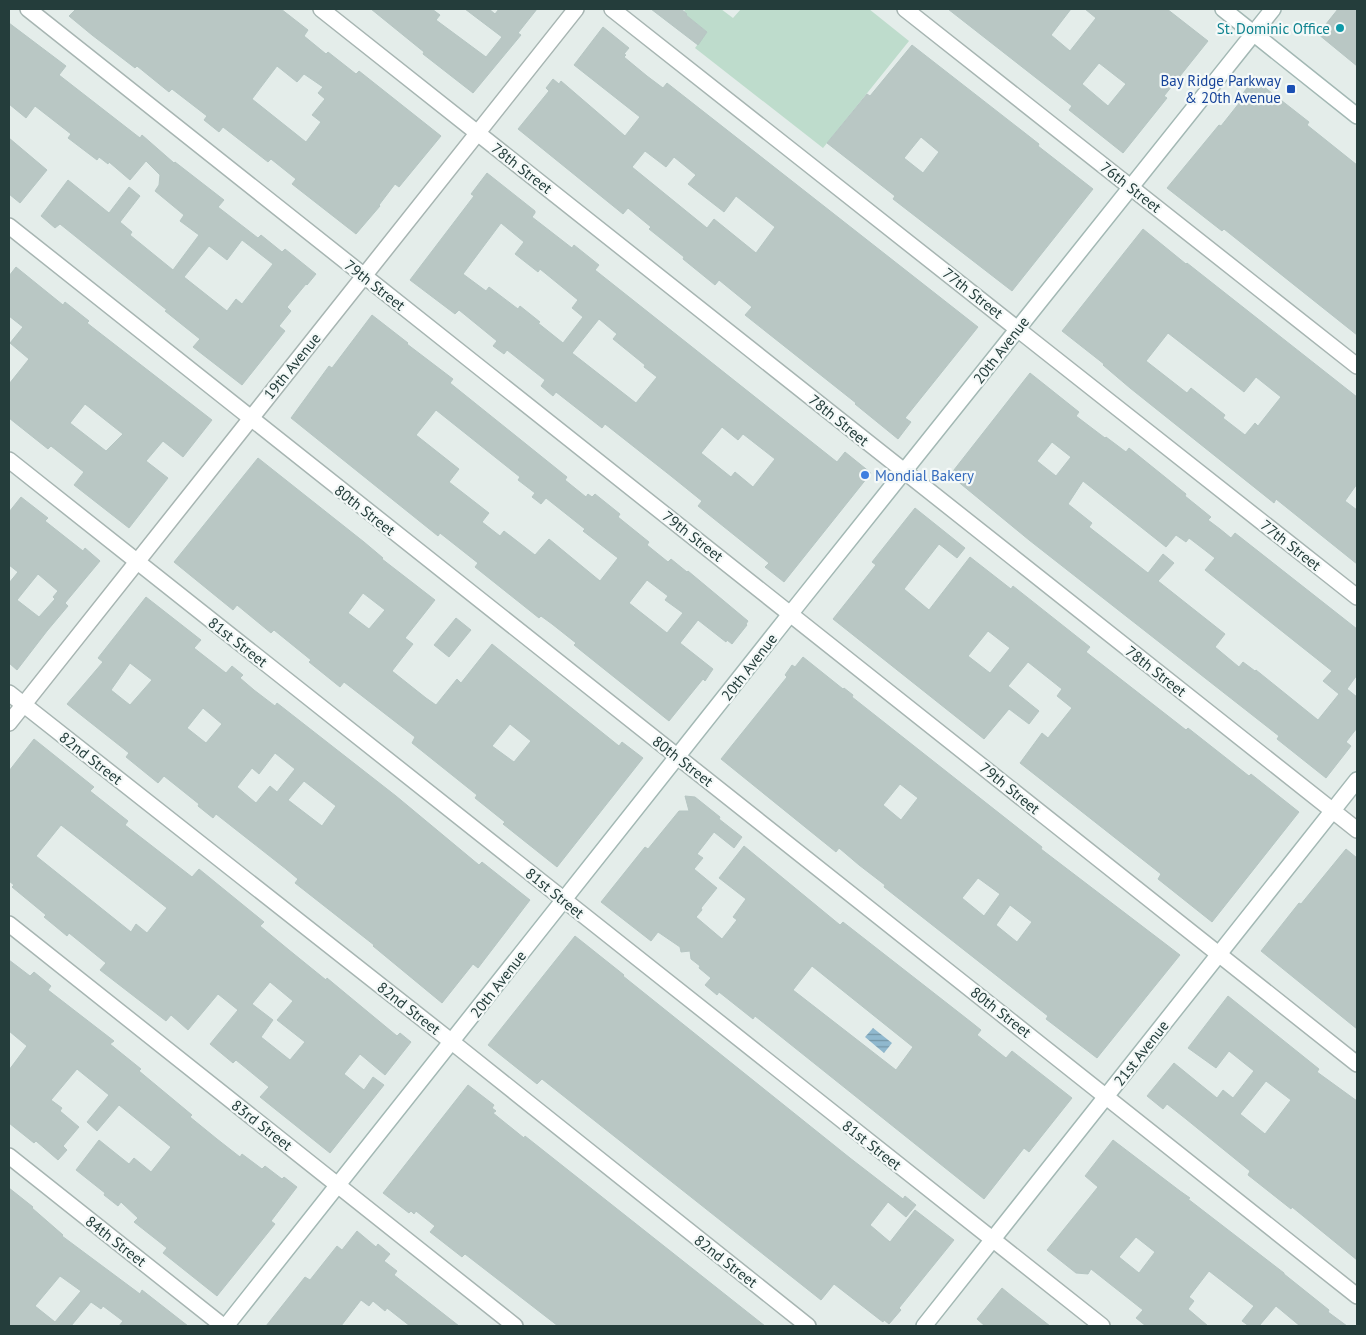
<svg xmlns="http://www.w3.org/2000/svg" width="1366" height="1335" viewBox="0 0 1366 1335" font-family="'PT Sans',sans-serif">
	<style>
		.green { fill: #bedccc }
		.water { fill: url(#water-rules) }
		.building { fill: #b9c7c4; stroke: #b6c6c3; fill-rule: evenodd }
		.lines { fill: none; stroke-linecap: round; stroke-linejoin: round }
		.street-casing { stroke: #a7b5b2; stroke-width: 18 }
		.secondary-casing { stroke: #a3b8b4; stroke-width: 18 }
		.street { stroke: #fff; stroke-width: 15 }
		.secondary { stroke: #fff; stroke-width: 15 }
		.culture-dot { fill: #0f9aa8; stroke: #f4f9f8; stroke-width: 2 }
		.transit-dot { fill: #1a4fb4; stroke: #f4f9f8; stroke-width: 2 }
		.shop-dot { fill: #3f7fe0; stroke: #f4f9f8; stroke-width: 2 }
		.labels { text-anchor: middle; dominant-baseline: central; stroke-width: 4.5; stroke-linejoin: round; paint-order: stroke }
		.culture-label { font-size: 15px; fill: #0d838f; stroke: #f4f9f8; text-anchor: end }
		.transit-label { font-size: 15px; fill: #164399; stroke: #f4f9f8; text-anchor: end }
		.street-label { font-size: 15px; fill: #243d3b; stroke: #f4f9f8 }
		.shop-label { font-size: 15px; fill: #366cbe; stroke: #f4f9f8; text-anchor: start }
	</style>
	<defs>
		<pattern id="water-rules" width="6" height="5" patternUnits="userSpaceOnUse" patternTransform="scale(1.25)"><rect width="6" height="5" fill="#8fb8ce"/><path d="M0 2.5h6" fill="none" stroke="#7597a8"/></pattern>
	</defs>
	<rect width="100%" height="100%" fill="#e4edea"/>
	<polygon class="green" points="686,9 721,9 733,18 741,9 869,9 909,41 823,148 695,48 707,32 686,15 687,14 684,11"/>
	<polygon class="water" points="873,1028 892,1043 884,1053 865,1037"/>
	<g class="building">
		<path d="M76,9H281L308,30L304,36L326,54L328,52L356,74L359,71L441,136L399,187L395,184L379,205L380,206L356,234L292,184L296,179L271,159L268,162L223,127L219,132L204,120L207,116L172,89L169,92L137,66L135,68L92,35L69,16ZM277,66L297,82L304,74L323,87L318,93L325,99L312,115L321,122L306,142L252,99Z"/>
		<polygon points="371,9 432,9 440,15 436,20 486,57 502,37 465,9 489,9 495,14 499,9 537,9 518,33 521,35 473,93 423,54 424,52"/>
		<polygon points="651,9 681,9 687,14 686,15 707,32 698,45"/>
		<path d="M948,9H1071L1051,35L1070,51L1096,18L1085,9H1167L1208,41L1164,96L1167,98L1123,153L1069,110L1072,106ZM1099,63L1126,84L1108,106L1082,84Z"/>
		<polygon points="1338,9 1357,9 1357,66 1318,34"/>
		<path d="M9,23L66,66L59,75L140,138L142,135L174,163L175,162L224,200L218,207L258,238L261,235L282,252L285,249L316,274L307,285L306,284L287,307L291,311L279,326L285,331L242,385L193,347L200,339L165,311L167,310L60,224L55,228L41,216L68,180L109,213L129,187L140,196L120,222L132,232L130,235L173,270L199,235L180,221L184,215L155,191L159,185L160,175L146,161L130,180L109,162L108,164L99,157L97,160L68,138L71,134L35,106L26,118L9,104ZM242,240L273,264L242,304L236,299L227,311L184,277L209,246L227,260Z"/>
		<path d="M603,27L629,48L624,54L626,55L624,57L647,76L663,88L667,83L978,327L905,418L911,422L898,439L855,404L856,403L745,315L752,307L719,280L715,285L683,259L684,257L649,229L651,227L628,208L623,214L518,129L549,91L546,88L553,79L559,84L561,81L625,136L640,117L574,65ZM645,151L666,167L674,157L696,175L688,184L724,212L736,196L775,227L756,253L714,219L707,228L632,167Z"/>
		<path d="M912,45L1039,144L1038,146L1093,189L1012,291L893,199L895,196L827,143L867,94L870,96ZM921,137L939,152L923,173L904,158Z"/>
		<polygon points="1254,79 1309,122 1307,125 1357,165 1357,335 1224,229 1222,231 1167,188 1219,125 1221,126 1240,102 1237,101"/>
		<polygon points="9,138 47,170 20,203 9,194"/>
		<path d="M487,173L535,211V213L532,217L572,248L574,245L599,265L595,270L837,462L845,452L871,473L784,582L765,567L769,563L698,506L702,501L671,476L605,424L602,428L556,392L553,396L541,386L545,380L507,350L504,354L493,346L497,341L459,310L455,314L410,280L474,196L471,194ZM501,223L524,242L515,254L538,272L540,269L578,300L572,308L583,317L563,343L538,323L540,322L520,306L518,309L489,287L486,291L463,274ZM599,319L617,334L613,339L645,365L644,367L657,377L636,403L572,353ZM722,427L738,440L743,434L775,459L753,487L735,472L731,477L701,453Z"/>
		<path d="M1143,229L1186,264L1187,263L1357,397V484L1345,501L1357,510V564L1276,499L1274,503L1130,388L1103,365L1104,364L1062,331ZM1168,333L1244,392L1256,377L1281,397L1258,426L1255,423L1245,435L1223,418L1225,415L1191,388L1187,393L1146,361Z"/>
		<path d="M16,267L63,305L65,302L89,321L87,323L212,420L183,457L163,441L146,461L168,478L129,528L74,485L84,472L51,446L48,449L9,418V384L29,359L10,343L23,327L9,316V276ZM85,404L123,434L106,451L70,423Z"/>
		<path d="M372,315L408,343L407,344L453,379L450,383L567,477L565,480L586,497L588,494L592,497L595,494L620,514L618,517L649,542L647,545L668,562L671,559L687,572L688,571L748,621L746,624L747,625L732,644L727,640L726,642L698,620L680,643L713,669L705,681L703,679L669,721L574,645L576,643L552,624L541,616L539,618L475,567L478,563L440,533L438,536L291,418L329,366L332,368ZM436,410L520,477L518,480L535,493L532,497L541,504L546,498L585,529L583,531L618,558L600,581L549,539L535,555L504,531L500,536L482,522L489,513L449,482L459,469L416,435ZM647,580L668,596L665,600L683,613L667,633L629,603Z"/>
		<path d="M1030,373L1079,412L1076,416L1105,438L1106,437L1126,452L1129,448L1186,494L1185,496L1211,517L1208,520L1220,529L1231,538L1235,533L1357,629V675L1347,689L1357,697V728L1346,742L1351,746L1326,778L1277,739L1279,736L1029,540L950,475ZM1052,442L1071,457L1056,476L1037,461ZM1083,481L1166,547L1176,535L1186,542L1189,538L1215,558L1205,570L1332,671L1323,681L1339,694L1318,720L1256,670L1255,671L1243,662L1239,667L1215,647L1225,634L1158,581L1174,563L1163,554L1148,573L1089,527L1092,523L1068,504Z"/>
		<path d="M258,458L364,542L383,558L382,559L435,600L405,638L413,644L392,671L426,698L436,705L457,679L461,683L492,644L619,746L622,742L643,758L557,867L503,824L505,822L475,798L477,795L412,743L415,737L344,682L340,687L309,662L311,660L274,630L271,633L237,605L233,610L174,562ZM363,593L385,610L369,629L348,613ZM510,724L531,741L514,762L492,746Z"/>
		<path d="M21,497L48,518L45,521L83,551L85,548L100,561L65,603L68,606L47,631L17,670L9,663V583L18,572L9,565V512ZM38,574L58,591L53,597L55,599L39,617L17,600Z"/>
		<path d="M915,508L965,548L957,558L939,544L904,589L929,610L970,557L1011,589L1013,586L1090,647L1086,652L1186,730L1188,728L1249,776L1251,774L1299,812L1212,922L1158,879L1161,874L1020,763L1042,733L1048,738L1072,708L1057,696L1062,689L1028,662L1008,686L1039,711L1029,724L1009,709L984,739L833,619L876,565L872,562ZM988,631L1010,648L990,673L968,656Z"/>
		<path d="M146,597L201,640L194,648L226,673L232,666L243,675L240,678L254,690L275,706L277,703L396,796L479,865L482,862L530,900L478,968L473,964L442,1003L373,946L374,945L295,883L298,879L286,869L216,814L213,818L198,806L199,804L164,776L158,783L126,757L129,753L67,704L103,662L98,658ZM130,663L152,680L130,705L111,690ZM203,708L222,724L206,743L187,728ZM275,753L295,769L277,792L270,786L256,803L237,787L252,768L259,774ZM304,781L336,806L322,826L288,800Z"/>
		<polygon points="456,618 471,630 449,657 434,645"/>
		<path d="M803,657L843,689L844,688L853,695L852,697L1042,847L1041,849L1180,955L1097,1058L1046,1019L1048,1016L884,887L885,885L859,865L839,848L836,852L721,759L787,677L785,675L792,665L795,667ZM900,784L918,798L901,820L883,805ZM978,878L1000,894L984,916L962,898ZM1010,905L1032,922L1017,942L996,925Z"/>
		<path d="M34,739L94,787L90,791L128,821L125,825L192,877L199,869L264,922L260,926L289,950L326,980L327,978L339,988L397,1036L400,1033L411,1042L385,1075L360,1054L344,1074L364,1090L373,1077L384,1085L330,1153L260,1097L269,1087L236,1060L233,1063L210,1044L238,1010L218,994L188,1030L171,1015L166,1021L100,970L106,963L69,933L67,936L55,926L44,917L46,915L12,887L14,885L9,881V771ZM61,825L167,908L147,933L136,924L131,932L36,856ZM270,982L293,1001L277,1020L305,1042L290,1060L261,1037L273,1020L252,1004Z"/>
		<path d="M685,796L695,797L720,817L719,819L742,837L734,848L714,832L697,854L703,858L694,869L717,888L701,908L702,910L696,917L722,939L737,920L733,917L746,899L719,878L744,846L840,925L843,922L971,1022L981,1030L977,1035L1006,1058L1012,1051L1072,1098L1029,1152L1024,1148L984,1199L755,1016L753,1019L719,992L717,995L705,985L711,978L699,968L700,966L691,959L690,951L681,952L680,947L658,932L651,941L601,902L645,847L648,849L679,811H689ZM812,966L913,1047L896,1070L793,990Z"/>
		<polygon points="1346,849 1357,858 1357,1029 1261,951 1299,903 1301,904"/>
		<polygon points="575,936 624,975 623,976 850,1158 903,1199 905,1196 916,1205 906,1217 888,1202 870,1225 890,1242 915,1210 954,1240 899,1308 901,1310 889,1324 884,1320 883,1322 879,1319 834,1284 821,1300 542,1079 537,1084 488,1045"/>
		<polygon points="9,960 30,976 34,972 51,986 48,990 114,1041 110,1044 141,1069 139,1071 192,1115 190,1117 217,1139 240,1157 242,1154 262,1169 265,1166 282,1179 284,1177 297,1187 271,1221 275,1224 217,1296 163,1253 167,1248 134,1222 138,1218 121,1202 118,1206 104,1195 105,1193 76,1170 99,1140 129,1164 134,1158 151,1172 171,1147 119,1105 97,1131 87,1122 109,1095 77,1069 51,1100 62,1108 60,1111 79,1127 63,1146 67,1150 58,1160 36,1141 34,1143 9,1123 9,1070 27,1046 9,1031"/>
		<path d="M1228,996L1319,1069L1317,1072L1357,1101V1260L1292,1207L1291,1209L1248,1175L1250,1171L1186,1119L1167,1104L1163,1109L1147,1096L1174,1063L1217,1098L1223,1090L1233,1098L1254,1071L1229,1051L1216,1068L1188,1048ZM1266,1081L1291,1100L1265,1134L1240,1114Z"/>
		<polygon points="468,1085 494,1105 492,1108 496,1111 493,1113 524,1138 525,1136 765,1326 558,1326 465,1254 462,1257 430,1232 435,1226 416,1211 414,1214 411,1211 409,1213 383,1193"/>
		<path d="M1113,1140L1180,1191L1190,1198L1188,1199L1284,1273V1274L1329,1310L1328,1312L1347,1326H1300L1276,1306L1259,1326H1249L1242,1321L1254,1306L1209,1271L1189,1297L1194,1301L1188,1309L1208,1326H1146L1136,1318L1143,1310L1091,1269L1088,1274L1076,1273L1047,1250L1098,1187L1085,1176ZM1136,1237L1155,1252L1139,1273L1119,1257Z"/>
		<path d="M9,1188L33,1207L32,1208L63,1235L62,1236L140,1294L142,1290L188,1326H119L123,1321L103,1306L101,1309L91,1302L71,1326H9ZM60,1276L81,1291L55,1322L35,1306Z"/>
		<polygon points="357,1231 376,1247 378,1244 390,1254 384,1261 397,1271 394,1275 459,1326 410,1326 387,1308 385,1311 373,1301 369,1306 361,1300 341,1326 266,1326 305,1277 310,1280 337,1246 342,1250"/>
		<polygon points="1002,1288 1013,1297 1050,1326 985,1326 977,1319"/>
	</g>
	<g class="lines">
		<g class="street-casing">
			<g id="street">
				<polyline points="28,9 1357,1064"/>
				<polyline points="321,9 1357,830"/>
				<polyline points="612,9 1357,597"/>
				<polyline points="905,9 1357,366"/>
				<polyline points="9,226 1357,1296"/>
				<polyline points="9,460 1102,1326"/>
				<polyline points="9,693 452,1042 808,1326"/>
				<polyline points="9,723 576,9"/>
				<polyline points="9,924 515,1326"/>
				<polyline points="9,1156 223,1326"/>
			</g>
		</g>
		<g class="secondary-casing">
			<g id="secondary">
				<polyline points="1223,9 1357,116"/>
				<polyline points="226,1326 791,613 1273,9"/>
				<polyline points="924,1326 1357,780"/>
			</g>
		</g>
		<use href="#street" class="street"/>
		<use href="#secondary" class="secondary"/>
	</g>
	<circle class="culture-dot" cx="1340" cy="28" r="5"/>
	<rect class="transit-dot" x="1286" y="84" width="10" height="10" rx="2.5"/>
	<circle class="shop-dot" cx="865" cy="475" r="5"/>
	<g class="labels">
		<g class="culture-label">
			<text x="1330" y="28">St. Dominic Office</text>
		</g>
		<g class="transit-label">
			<text x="1281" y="80">Bay Ridge Parkway<tspan x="1281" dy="17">&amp; 20th Avenue</tspan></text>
		</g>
		<g class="street-label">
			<text transform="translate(522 168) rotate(38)">78th Street</text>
			<text transform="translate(1131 187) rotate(38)">76th Street</text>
			<text transform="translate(375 285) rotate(38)">79th Street</text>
			<text transform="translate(973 293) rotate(38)">77th Street</text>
			<text transform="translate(1001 350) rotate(-52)">20th Avenue</text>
			<text transform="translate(292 366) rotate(-51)">19th Avenue</text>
			<text transform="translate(839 420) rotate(39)">78th Street</text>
			<text transform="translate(365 510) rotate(38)">80th Street</text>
			<text transform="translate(693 536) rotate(38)">79th Street</text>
			<text transform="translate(1291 545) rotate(38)">77th Street</text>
			<text transform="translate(238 642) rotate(38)">81st Street</text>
			<text transform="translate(749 667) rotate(-52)">20th Avenue</text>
			<text transform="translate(1156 671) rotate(38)">78th Street</text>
			<text transform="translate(91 758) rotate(38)">82nd Street</text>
			<text transform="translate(683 761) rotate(38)">80th Street</text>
			<text transform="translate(1010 788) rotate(39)">79th Street</text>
			<text transform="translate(555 893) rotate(39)">81st Street</text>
			<text transform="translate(498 984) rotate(-52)">20th Avenue</text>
			<text transform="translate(409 1008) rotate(38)">82nd Street</text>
			<text transform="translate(1001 1012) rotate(38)">80th Street</text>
			<text transform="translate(1141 1053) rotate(-52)">21st Avenue</text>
			<text transform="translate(262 1125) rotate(38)">83rd Street</text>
			<text transform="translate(872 1145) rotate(38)">81st Street</text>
			<text transform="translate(116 1241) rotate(38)">84th Street</text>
			<text transform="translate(726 1261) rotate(38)">82nd Street</text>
		</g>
		<g class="shop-label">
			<text x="875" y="475">Mondial Bakery</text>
		</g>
	</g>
	<rect width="1366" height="1335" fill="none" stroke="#243d3b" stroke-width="20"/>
</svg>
